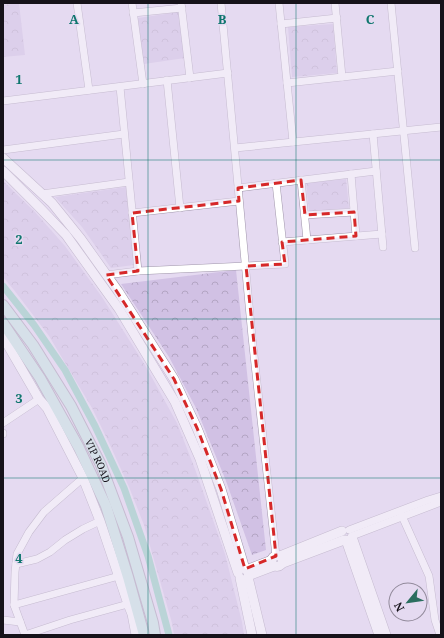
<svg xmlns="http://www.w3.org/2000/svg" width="444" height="638" viewBox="0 0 444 638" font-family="'Noto Serif',serif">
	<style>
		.park { fill: url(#park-crowns) }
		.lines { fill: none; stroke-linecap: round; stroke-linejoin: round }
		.canal { stroke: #86ccb9; stroke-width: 7 }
		.minor-casing { stroke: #a096ab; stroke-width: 8 }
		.tertiary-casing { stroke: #a096ab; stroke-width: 10 }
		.secondary-casing { stroke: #a096ab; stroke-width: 12 }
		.minor { stroke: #fff; stroke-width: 7 }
		.tertiary { stroke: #fff; stroke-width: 9 }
		.secondary { stroke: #c3e7e0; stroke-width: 10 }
		.marked { fill: none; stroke: #d62828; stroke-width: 3; stroke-dasharray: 8 5; stroke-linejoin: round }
		.grid { fill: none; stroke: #0f766e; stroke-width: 1; stroke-opacity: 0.55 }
		.labels { text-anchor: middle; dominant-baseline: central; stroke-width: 3; stroke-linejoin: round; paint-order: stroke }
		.street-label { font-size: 10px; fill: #16121a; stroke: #e5daf1 }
		.grid-label { font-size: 13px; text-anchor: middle; font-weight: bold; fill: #0f766e; stroke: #e5daf1; stroke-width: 3; stroke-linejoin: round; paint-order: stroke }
	</style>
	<defs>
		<pattern id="park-crowns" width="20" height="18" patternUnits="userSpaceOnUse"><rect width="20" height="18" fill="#d1c1e4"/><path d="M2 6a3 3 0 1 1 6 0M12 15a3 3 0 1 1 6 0" fill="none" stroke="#b3a5c3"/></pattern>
	</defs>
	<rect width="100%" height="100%" fill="#e5daf1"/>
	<g class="park">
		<polygon points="19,3 25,55 3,57 3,5"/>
		<polygon points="179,12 185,58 144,64 138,18"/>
		<polygon points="333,24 337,73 292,77 288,27"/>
		<polygon points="346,179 349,208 309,212 306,183"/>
		<polygon points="3,181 35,212 65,246 102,297 145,365 177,423 195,469 225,554 242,622 244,635 174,635 172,623 144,525 129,487 110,445 92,408 49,336 14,290 3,277"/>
		<polygon points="126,187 134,265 111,268 82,227 55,197"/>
		<polygon points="236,270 266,550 252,555 226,481 196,408 169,357 121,284"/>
	</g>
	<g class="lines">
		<polyline class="canal" points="3,286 34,325 65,370 95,426 124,488 148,556 169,635"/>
		<g class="minor-casing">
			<g id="minor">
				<polyline points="77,3 89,90"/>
				<polyline points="132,3 143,84"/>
				<polyline points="181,3 190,78"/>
				<polyline points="221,3 252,337 276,556"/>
				<polyline points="279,3 293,142"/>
				<polyline points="335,3 342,77"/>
				<polyline points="391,3 415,248"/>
				<polyline points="133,13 182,8"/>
				<polyline points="281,24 337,18"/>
				<polyline points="167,80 180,208"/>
				<polyline points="287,83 398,71"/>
				<polyline points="120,87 138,271"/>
				<polyline points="3,101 228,73"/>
				<polyline points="373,134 383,247"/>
				<polyline points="235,148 441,127"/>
				<polyline points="3,150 124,134"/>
				<polyline points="351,174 356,236"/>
				<polyline points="301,180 307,240"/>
				<polyline points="238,188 376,171"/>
				<polyline points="42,194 129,182"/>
				<polyline points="132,213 239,201"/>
				<polyline points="305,215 354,212"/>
				<polyline points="282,242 382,234"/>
				<polyline points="106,275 138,271 285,264 276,183"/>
				<polyline points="3,423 39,399"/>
				<polyline points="3,433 3,434"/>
				<polyline points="402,516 429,576 435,620 440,635"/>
				<polyline points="349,530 428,500 441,496"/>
				<polyline points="352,536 441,502"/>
				<polyline points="16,564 37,559 50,552 65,540 83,529 100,521"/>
				<polyline points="14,605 119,576"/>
				<polyline points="3,620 20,622"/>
				<polyline points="25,635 14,605 15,572 17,554 29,532 44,512 83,478"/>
				<polyline points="25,635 70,620 128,604"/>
			</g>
		</g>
		<g class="tertiary-casing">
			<g id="tertiary">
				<polyline points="3,158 52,203 81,239 118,291 174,379 197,428 221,489 245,569"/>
				<polyline points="3,171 40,208 66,235 119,309 175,402 200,459 238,573"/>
				<polyline points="3,337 39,399 47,408 83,478 100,521 128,604 132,614 136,635"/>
				<polyline points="352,537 386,635"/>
				<polyline points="346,540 379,635"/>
				<circle cx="277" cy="561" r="5.5"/>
				<polyline points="280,556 342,531"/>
				<polyline points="283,563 344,540"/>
				<polyline points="246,570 272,560"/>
				<polyline points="248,576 274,566"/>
				<polyline points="248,577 262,635"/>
				<polyline points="240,578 252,635"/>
			</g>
		</g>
		<g class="secondary-casing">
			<g id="secondary">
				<path id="s1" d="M3,305L33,345L71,406L101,465L128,537L153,623L155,635"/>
				<polyline points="3,323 40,378 79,448 106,506 128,577 144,635"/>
			</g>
		</g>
		<use href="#minor" class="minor"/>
		<use href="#tertiary" class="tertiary"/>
		<use href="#secondary" class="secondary"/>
	</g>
	<path d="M0 0H444V638H0ZM301,180L305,215L354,212L356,236L282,242L285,264L246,266L276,556L245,569L221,489L197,428L174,379L106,275L138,271L132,213L239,201L238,188Z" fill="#e5daf1" fill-opacity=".55" fill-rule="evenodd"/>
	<path class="marked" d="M301,180L305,215L354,212L356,236L282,242L285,264L246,266L276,556L245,569L221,489L197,428L174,379L106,275L138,271L132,213L239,201L238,188Z"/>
	<path class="grid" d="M148,3V635M296,3V635M3,160H441M3,319H441M3,478H441"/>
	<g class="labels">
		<g class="street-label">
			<text stroke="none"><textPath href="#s1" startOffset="183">VIP ROAD</textPath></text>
		</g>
	</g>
	<g class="grid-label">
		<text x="74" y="24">A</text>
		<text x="222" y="24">B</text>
		<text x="370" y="24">C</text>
		<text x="19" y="84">1</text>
		<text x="19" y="244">2</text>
		<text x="19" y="403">3</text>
		<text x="19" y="563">4</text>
	</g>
	<rect width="444" height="638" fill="none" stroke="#16121a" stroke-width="8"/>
	<g transform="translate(408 602) rotate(241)"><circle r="19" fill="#e5daf1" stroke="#928a9b"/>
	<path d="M0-3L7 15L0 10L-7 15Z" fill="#2b6e5f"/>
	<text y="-6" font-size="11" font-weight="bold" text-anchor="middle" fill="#16121a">N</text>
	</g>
</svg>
